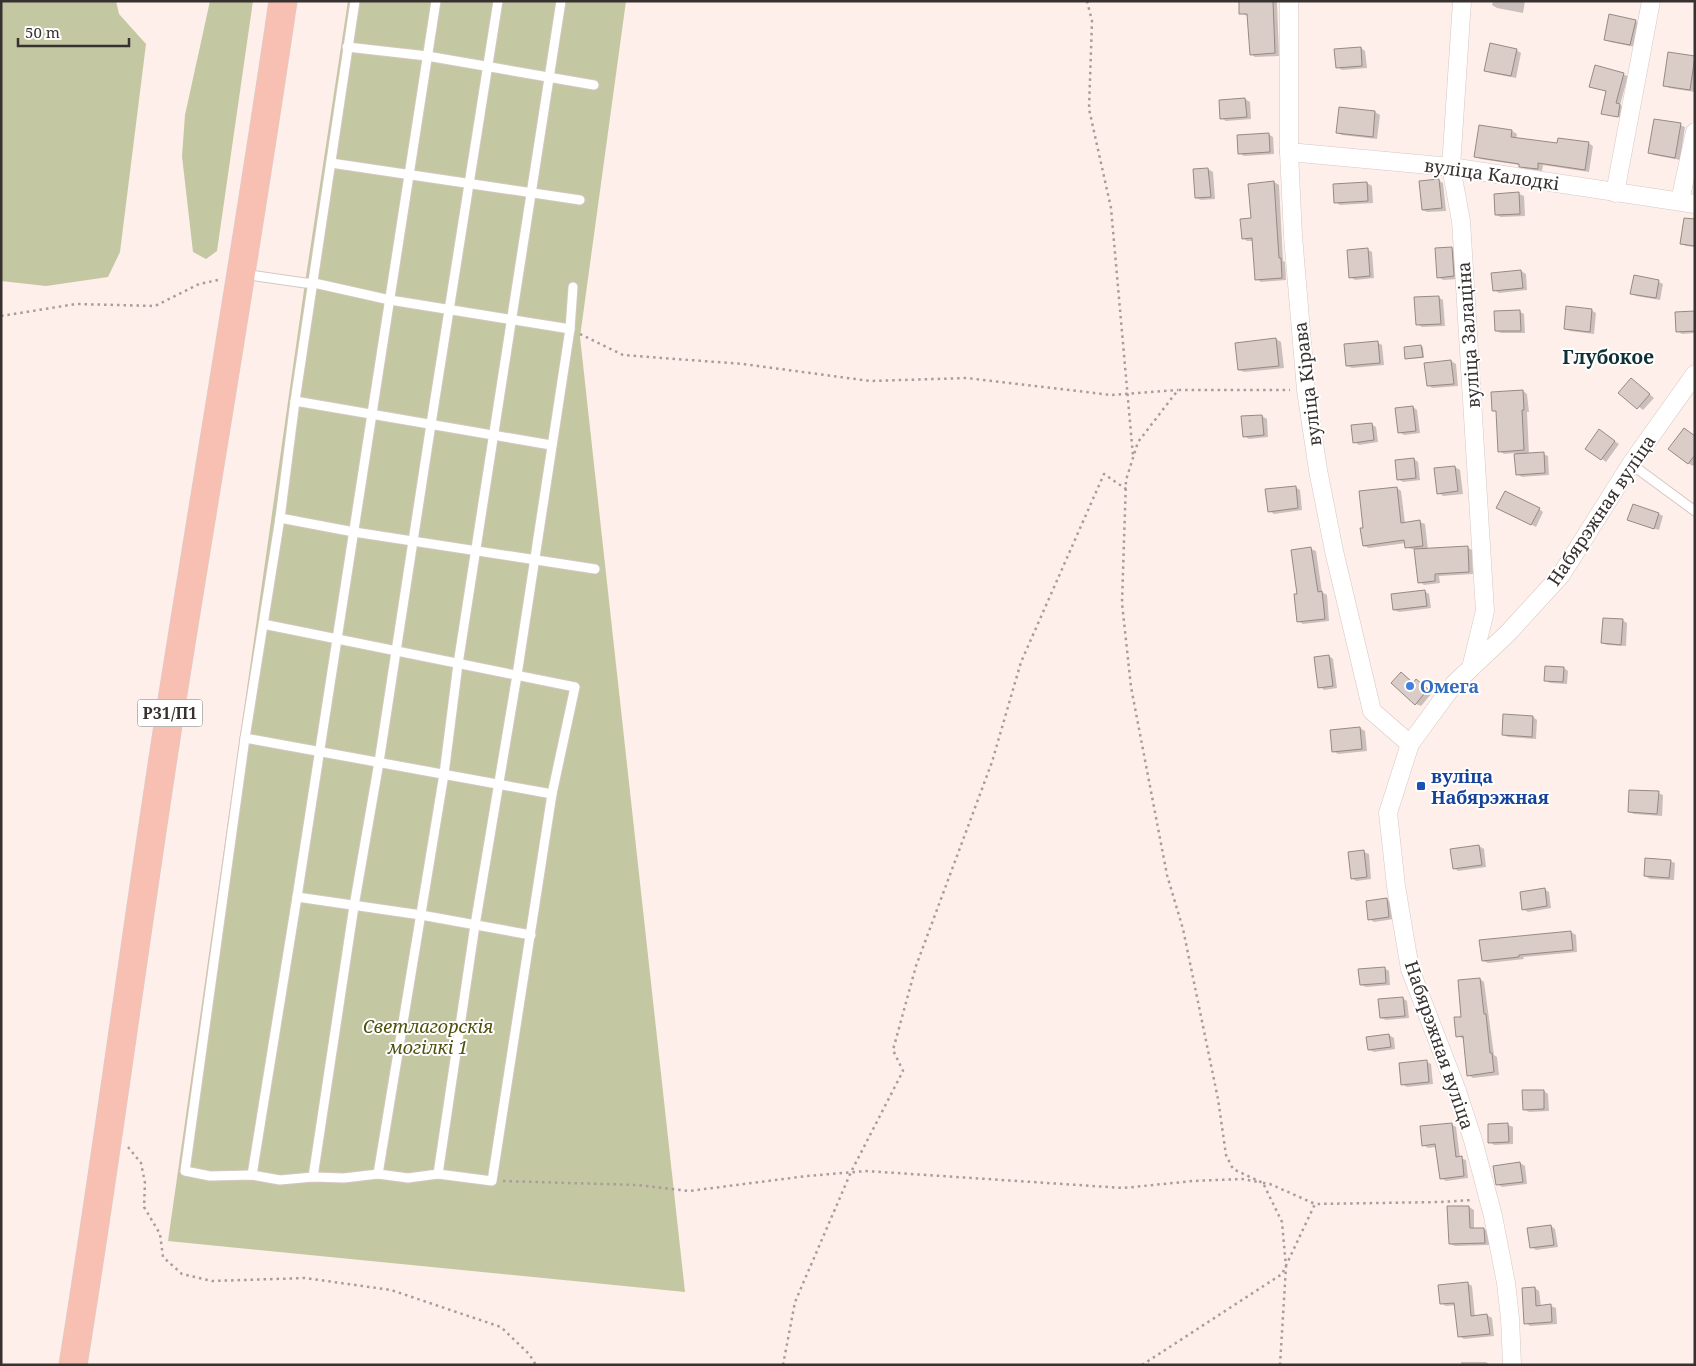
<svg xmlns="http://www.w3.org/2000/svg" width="1696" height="1366" viewBox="0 0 1696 1366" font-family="'Noto Serif',serif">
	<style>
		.green { fill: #c3c7a2 }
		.shadow { fill: #0003 }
		.building { fill: #daccc6; stroke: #978a85 }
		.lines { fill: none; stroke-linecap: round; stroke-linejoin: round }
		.lane-casing { stroke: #d6c7c2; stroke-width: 11 }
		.street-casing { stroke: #d6c7c2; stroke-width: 19 }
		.primary-casing { stroke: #d3d2d1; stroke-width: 29 }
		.path { stroke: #a89d9a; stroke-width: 2.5; stroke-dasharray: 2.5 4; stroke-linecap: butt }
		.lane { stroke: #fff; stroke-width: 9 }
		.street { stroke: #fff; stroke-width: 18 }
		.primary { stroke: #f8bfb3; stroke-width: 28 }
		.shop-dot { fill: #3f7fe0; stroke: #fff; stroke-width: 2 }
		.transit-dot { fill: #1a4fb4; stroke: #fff; stroke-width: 2 }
		.labels { text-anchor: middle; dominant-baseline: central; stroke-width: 4; stroke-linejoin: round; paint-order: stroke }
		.shield { fill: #fff; stroke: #736f6d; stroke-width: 1 }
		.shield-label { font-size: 16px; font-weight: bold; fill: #37312f }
		.street-label { font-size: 18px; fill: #37312f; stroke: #fff }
		.shop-label { font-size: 18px; font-weight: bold; fill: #366cbe; stroke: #fff; text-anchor: start }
		.transit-label { font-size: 18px; font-weight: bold; fill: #164399; stroke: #fff; text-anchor: start }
		.park-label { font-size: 18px; font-style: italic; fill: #4e510e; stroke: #fff }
		.neighbourhood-label { font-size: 19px; font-weight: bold; fill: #0f3136; stroke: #fff }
	</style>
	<rect width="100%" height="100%" fill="#feefea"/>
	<g class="green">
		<polygon points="1,1 116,1 119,14 146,44 120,252 108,277 46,286 1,281"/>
		<polygon points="210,1 253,1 217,251 206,259 193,252 182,156 185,115"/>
		<polygon points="348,1 626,1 580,337 685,1292 168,1241 305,283"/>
	</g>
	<g class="shadow">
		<polygon points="1240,1 1277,1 1279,56 1255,57 1251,54 1248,16 1240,13"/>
		<polygon points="1493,1 1525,1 1523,13 1497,8 1492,5"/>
		<polygon points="1635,21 1640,24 1635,47 1610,42 1605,39"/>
		<polygon points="1361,48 1365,51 1367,68 1342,70 1337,67"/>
		<polygon points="1516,50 1521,53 1516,78 1490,73 1486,70"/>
		<polygon points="1695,57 1695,92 1669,88 1664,85"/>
		<polygon points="1596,67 1628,76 1620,105 1624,107 1622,118 1603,113 1607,92 1590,86"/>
		<polygon points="1245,99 1250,102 1251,119 1226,121 1221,118"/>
		<polygon points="1375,112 1380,115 1377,139 1342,135 1338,133"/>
		<polygon points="1680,125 1685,127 1680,160 1654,155 1649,153"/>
		<polygon points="1480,126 1512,131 1517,134 1516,139 1558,144 1588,143 1593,146 1589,172 1543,165 1542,171 1525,169 1520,165 1480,159 1476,156"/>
		<polygon points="1268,134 1273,137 1274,154 1244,156 1239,153"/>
		<polygon points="1208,169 1213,172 1215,199 1201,200 1196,198 1194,170"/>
		<polygon points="1438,180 1443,183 1446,211 1427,212 1423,210"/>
		<polygon points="1274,182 1279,185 1283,261 1285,262 1286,280 1261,282 1257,279 1253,241 1247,241 1243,238"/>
		<polygon points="1367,183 1372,186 1373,203 1340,205 1335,202"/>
		<polygon points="1519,194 1524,196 1525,216 1501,217 1496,215"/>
		<polygon points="1695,221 1695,247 1686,246 1681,243"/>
		<polygon points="1452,248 1456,251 1458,279 1443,280 1438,277"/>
		<polygon points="1368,250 1372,252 1374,278 1355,280 1350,277"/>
		<polygon points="1521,271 1526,274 1527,290 1499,293 1494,290"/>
		<polygon points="1659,282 1663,284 1660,300 1636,296 1631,293"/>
		<polygon points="1438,297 1443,300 1445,326 1422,327 1417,324"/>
		<polygon points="1591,310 1596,313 1594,334 1570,331 1565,329"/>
		<polygon points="1520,312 1524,314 1525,333 1501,333 1496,331"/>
		<polygon points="1695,312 1695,333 1682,334 1677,331"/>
		<polygon points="1276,339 1281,342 1284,368 1244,372 1239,370"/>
		<polygon points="1378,343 1382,345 1384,365 1352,368 1347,366"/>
		<polygon points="1421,346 1423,347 1424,358 1406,359"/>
		<polygon points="1451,361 1456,364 1458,386 1432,388 1428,385"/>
		<polygon points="1635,382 1654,398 1643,410 1620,393"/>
		<polygon points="1523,391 1527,394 1529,412 1527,412 1529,455 1543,454 1548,456 1549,475 1522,477 1517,474 1515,453 1504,454 1499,451 1497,413 1494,410"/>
		<polygon points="1413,407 1417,410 1420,433 1404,435 1399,432"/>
		<polygon points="1262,416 1267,419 1268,437 1249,439 1244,436"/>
		<polygon points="1371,424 1376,427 1378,442 1359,445 1354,442"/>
		<polygon points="1604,434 1619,444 1606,462 1602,459"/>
		<polygon points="1695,436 1695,464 1693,466 1688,463"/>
		<polygon points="1414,459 1418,462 1420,480 1403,482 1398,479"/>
		<polygon points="1455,467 1460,470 1463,494 1443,496 1439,493"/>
		<polygon points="1295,487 1300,490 1302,510 1274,514 1269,511"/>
		<polygon points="1397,488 1401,491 1405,523 1420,522 1425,524 1428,550 1467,547 1472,550 1473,574 1439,576 1440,583 1424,585 1420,582 1415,549 1411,549 1406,547 1406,543 1369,548 1364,546 1365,529"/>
		<polygon points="1539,509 1543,512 1536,527 1502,510"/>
		<polygon points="1659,514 1663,516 1659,530 1629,520"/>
		<polygon points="1311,549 1316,551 1322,592 1327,595 1329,621 1303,624 1298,621 1298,595"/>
		<polygon points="1424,591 1429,594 1431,608 1399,612 1394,610"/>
		<polygon points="1622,620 1627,623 1626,646 1607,645 1602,643"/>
		<polygon points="1329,656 1333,659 1337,688 1324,690 1320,687"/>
		<polygon points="1564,668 1568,671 1567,684 1550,683 1545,680"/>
		<polygon points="1402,673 1414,683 1417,681 1421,683 1432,693 1421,706 1416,704"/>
		<polygon points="1533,717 1537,720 1536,739 1508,737 1503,735"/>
		<polygon points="1360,728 1365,731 1367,751 1338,754 1333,751"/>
		<polygon points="1658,793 1663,795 1662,816 1634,814 1629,812"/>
		<polygon points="1479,846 1484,849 1486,867 1458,871 1454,868"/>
		<polygon points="1364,852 1369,854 1371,879 1356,881 1352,878"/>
		<polygon points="1670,861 1675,863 1674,880 1650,879 1645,876"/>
		<polygon points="1544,889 1549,892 1551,908 1528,912 1523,909"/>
		<polygon points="1387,900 1391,902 1394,919 1374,922 1369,919"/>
		<polygon points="1571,932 1576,935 1577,952 1523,957 1524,959 1488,963 1483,961"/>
		<polygon points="1384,968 1389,971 1390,985 1366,987 1361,985"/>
		<polygon points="1480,979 1484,982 1494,1055 1497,1057 1499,1075 1473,1078 1468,1075 1464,1039 1458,1036 1462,1018"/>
		<polygon points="1402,998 1407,1001 1409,1018 1386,1020 1381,1018"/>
		<polygon points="1389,1035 1394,1038 1395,1049 1374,1052 1369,1050"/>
		<polygon points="1427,1062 1431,1064 1433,1084 1407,1087 1402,1084"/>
		<polygon points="1544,1091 1548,1094 1549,1111 1529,1112 1524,1109"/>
		<polygon points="1451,1124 1456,1127 1460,1158 1466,1160 1468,1178 1446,1181 1441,1178 1437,1147 1428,1148 1423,1145"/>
		<polygon points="1508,1125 1513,1127 1513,1144 1494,1145 1490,1142"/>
		<polygon points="1520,1163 1525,1166 1527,1184 1502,1187 1497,1184"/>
		<polygon points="1469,1207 1474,1210 1474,1229 1484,1229 1489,1232 1489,1245 1455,1246 1450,1244"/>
		<polygon points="1551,1226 1555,1229 1558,1247 1536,1250 1531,1247"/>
		<polygon points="1467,1283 1472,1286 1475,1317 1487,1315 1492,1318 1494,1336 1464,1339 1459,1336 1456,1305 1446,1306 1441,1303"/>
		<polygon points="1535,1288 1539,1291 1541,1306 1551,1306 1556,1308 1557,1324 1530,1326 1526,1323"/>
		<polygon points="1461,1362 1486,1362 1490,1365 1461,1365"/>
	</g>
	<g class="building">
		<polygon points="1239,1 1273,1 1275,53 1250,55 1247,14 1239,14"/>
		<polygon points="1609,14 1636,20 1630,45 1604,40"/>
		<polygon points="1490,43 1517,49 1511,76 1484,71"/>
		<polygon points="1361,47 1362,66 1336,68 1334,49"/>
		<polygon points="1668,52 1695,56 1690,90 1663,86"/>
		<polygon points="1595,65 1624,73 1616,103 1620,104 1618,117 1601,114 1606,91 1589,87"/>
		<polygon points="1245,98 1247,117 1220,119 1219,100"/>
		<polygon points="1339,107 1375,111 1373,137 1336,133"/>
		<polygon points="1654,119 1681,123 1675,158 1648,153"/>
		<polygon points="1479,125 1512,130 1511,137 1557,143 1558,138 1589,142 1585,170 1538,163 1538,169 1519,167 1519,164 1474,157"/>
		<polygon points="1269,133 1270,152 1238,154 1237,135"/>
		<polygon points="1208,168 1211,197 1195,198 1193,169"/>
		<polygon points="1439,179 1442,208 1422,210 1419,181"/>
		<polygon points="1274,181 1279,258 1281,258 1282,278 1255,280 1252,238 1242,239 1240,219 1251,218 1248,184"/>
		<polygon points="1367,182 1368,201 1334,203 1333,184"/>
		<polygon points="1519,192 1520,214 1495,215 1494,194"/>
		<polygon points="1684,218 1695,219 1695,246 1680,244"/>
		<polygon points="1452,247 1454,276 1437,278 1435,248"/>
		<polygon points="1368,248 1370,276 1349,278 1347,250"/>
		<polygon points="1521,270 1523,288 1493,291 1491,273"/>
		<polygon points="1634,275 1659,280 1656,298 1630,294"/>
		<polygon points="1439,296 1441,324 1416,325 1414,297"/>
		<polygon points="1566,306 1592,309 1590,332 1564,329"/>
		<polygon points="1520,310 1521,331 1495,331 1494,311"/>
		<polygon points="1695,311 1695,331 1676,332 1675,312"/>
		<polygon points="1276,338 1279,366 1238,370 1235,343"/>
		<polygon points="1378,341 1380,363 1346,366 1344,344"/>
		<polygon points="1421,345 1423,357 1405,359 1404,347"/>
		<polygon points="1451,360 1454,384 1427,386 1424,363"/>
		<polygon points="1631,378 1650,394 1637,409 1618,393"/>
		<polygon points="1523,390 1524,410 1522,410 1524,450 1498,452 1496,411 1492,411 1491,392"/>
		<polygon points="1413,406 1416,431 1398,433 1395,408"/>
		<polygon points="1262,415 1264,435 1243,437 1241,416"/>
		<polygon points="1372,423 1374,440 1353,443 1351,425"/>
		<polygon points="1684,428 1695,436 1695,455 1688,464 1668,449"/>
		<polygon points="1599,429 1615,441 1601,460 1585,449"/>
		<polygon points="1544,452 1545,473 1516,475 1514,454"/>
		<polygon points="1414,458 1416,478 1397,480 1395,460"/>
		<polygon points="1455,466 1458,491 1437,494 1434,468"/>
		<polygon points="1296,486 1298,508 1268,512 1265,489"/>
		<polygon points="1397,487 1401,523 1420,520 1423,546 1405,548 1404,540 1363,546 1360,528 1363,528 1359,491"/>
		<polygon points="1505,491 1540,508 1531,525 1496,508"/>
		<polygon points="1633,504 1659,513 1654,529 1627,520"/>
		<polygon points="1468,546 1469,572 1435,574 1435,581 1418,583 1414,549"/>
		<polygon points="1311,547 1318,592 1322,591 1325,619 1297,622 1294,594 1297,594 1291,550"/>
		<polygon points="1425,590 1427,606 1393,610 1391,594"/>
		<polygon points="1603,618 1623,619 1621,645 1601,643"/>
		<polygon points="1329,655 1333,686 1318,688 1314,657"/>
		<polygon points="1545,666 1564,667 1563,682 1544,681"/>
		<polygon points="1401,672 1413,683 1416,679 1428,689 1415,705 1391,683"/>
		<polygon points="1503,714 1533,716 1532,737 1502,735"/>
		<polygon points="1360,727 1362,749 1332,752 1330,730"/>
		<polygon points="1629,790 1659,791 1657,814 1628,812"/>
		<polygon points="1479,845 1482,865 1453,869 1450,849"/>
		<polygon points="1364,850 1367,877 1351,879 1348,852"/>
		<polygon points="1645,858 1671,860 1669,878 1644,876"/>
		<polygon points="1545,888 1547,906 1522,910 1520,892"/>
		<polygon points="1387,898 1389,917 1368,920 1366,901"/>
		<polygon points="1571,931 1573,950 1519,955 1519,957 1482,961 1479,940"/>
		<polygon points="1385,967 1386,983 1360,985 1358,969"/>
		<polygon points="1480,978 1484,1014 1486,1014 1490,1053 1492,1053 1494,1072 1467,1076 1463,1036 1456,1037 1454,1017 1461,1017 1458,980"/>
		<polygon points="1403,997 1405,1016 1380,1018 1378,999"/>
		<polygon points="1389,1034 1391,1047 1368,1050 1366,1037"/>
		<polygon points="1427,1060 1429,1082 1401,1085 1399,1063"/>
		<polygon points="1522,1090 1544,1090 1544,1109 1523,1110"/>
		<polygon points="1452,1123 1456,1157 1462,1156 1464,1176 1440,1179 1435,1144 1422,1146 1420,1126"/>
		<polygon points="1508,1123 1509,1142 1488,1143 1488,1124"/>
		<polygon points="1520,1162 1523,1182 1496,1185 1493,1166"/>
		<polygon points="1447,1206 1469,1206 1470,1228 1484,1228 1485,1243 1449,1244"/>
		<polygon points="1551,1225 1554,1245 1530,1248 1527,1228"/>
		<polygon points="1468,1282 1471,1316 1487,1314 1490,1334 1458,1337 1454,1303 1440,1304 1438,1285"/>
		<polygon points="1535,1287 1536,1306 1551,1304 1552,1322 1524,1324 1522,1288"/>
	</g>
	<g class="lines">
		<g class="lane-casing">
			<g id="lane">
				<polyline points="347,47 427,56 594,85"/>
				<polyline points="331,163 580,200"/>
				<polyline points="243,274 305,283 314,283 390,300 570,329"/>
				<polyline points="295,401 551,445"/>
				<polyline points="1631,464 1695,511"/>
				<polyline points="280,518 354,532 595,569"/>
				<polyline points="263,624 575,687 552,794 492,1181 438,1174 408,1178 378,1174 344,1178 313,1177 280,1180 252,1175 210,1176 185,1171 245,738 280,518 295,401 355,1"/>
				<polyline points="245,738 552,794"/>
				<polyline points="297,897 421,915 531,935"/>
				<polyline points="378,1174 444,774 458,664 561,1"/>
				<polyline points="438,1174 475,925 517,675 570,329 573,287"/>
				<polyline points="252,1175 297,897 436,1"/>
				<polyline points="313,1177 354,906 379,762 431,424 498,1"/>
			</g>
		</g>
		<g class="street-casing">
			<g id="street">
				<polyline points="1289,1 1289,152 1293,236 1306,390 1318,470 1334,551 1372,711 1410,744"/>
				<polyline points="1462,1 1451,167 1461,221 1485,611 1471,668"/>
				<polyline points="1289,152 1451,167 1695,204"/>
				<polyline points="1615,193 1651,1"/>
				<polyline points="1680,201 1695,132"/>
				<polyline points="1512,1365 1510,1318 1506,1283 1493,1216 1473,1140 1457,1091 1410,969 1396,886 1388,813 1410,744 1454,684 1508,633 1561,575 1631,464 1695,374"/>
			</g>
		</g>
		<g class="primary-casing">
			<path id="primary" d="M73,1365C109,1143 137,921 172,700C209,467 249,234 283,1"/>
		</g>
		<g class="path">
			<polyline points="1087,1 1092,21 1089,109 1111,208 1133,456"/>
			<polyline points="1,316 76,304 155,306 199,284 218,280"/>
			<polyline points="580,334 623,355 743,364 870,381 967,378 1111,395 1178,390"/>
			<polyline points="128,1147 141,1163 145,1183 144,1207 160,1234 163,1257 182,1274 212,1281 305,1278 391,1290 501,1327 529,1354 536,1365"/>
			<polyline points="503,1181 637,1185 689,1191 807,1176 866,1171 1123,1188 1193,1181 1242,1179 1258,1182"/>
			<polyline points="1263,1183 1270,1184 1315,1204"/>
			<polyline points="783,1365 795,1302 851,1172 903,1071 893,1050 916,966 992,762 1021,662 1104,474 1126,489"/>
			<polyline points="1142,1365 1282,1274 1315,1204 1441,1202 1473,1200"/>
			<polyline points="1280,1365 1286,1267 1282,1222 1263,1183 1233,1169 1226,1155 1218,1099 1183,929 1167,875 1131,687 1122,603 1126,480 1138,442 1178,390 1290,390"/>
		</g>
		<use href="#lane" class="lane"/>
		<use href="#street" class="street"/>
		<use href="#primary" class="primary"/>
	</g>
	<circle class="shop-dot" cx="1410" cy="686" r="5"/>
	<rect class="transit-dot" x="1416" y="781" width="10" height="10" rx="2.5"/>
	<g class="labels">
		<rect class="shield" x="137.5" y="699.5" width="65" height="27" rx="4"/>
		<g class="shield-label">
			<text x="170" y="713">Р31/П1</text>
		</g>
		<g class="street-label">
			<text transform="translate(1492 174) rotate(8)">вуліца Калодкі</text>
			<text transform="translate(1468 335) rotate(-94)">вуліца Залаціна</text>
			<text transform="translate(1307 384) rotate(-97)">вуліца Кірава</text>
			<text transform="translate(1601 510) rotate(-56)">Набярэжная вуліца</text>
			<text transform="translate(1440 1045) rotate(71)">Набярэжная вуліца</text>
		</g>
		<g class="shop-label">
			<text x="1420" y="686">Омега</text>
		</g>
		<g class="transit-label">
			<text x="1431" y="776">вуліца<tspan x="1431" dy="21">Набярэжная</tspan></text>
		</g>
		<g class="park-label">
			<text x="428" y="1026">Светлагорскія<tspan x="428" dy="21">могілкі 1</tspan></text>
		</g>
		<g class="neighbourhood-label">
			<text x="1608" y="357">Глубокое</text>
		</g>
	</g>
	<rect width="1696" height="1366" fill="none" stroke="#37312f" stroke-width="5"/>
	<path d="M18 38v8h111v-8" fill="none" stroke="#37312f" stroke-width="2.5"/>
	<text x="25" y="38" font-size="15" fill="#37312f" stroke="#ffffff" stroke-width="4" paint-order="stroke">50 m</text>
</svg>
